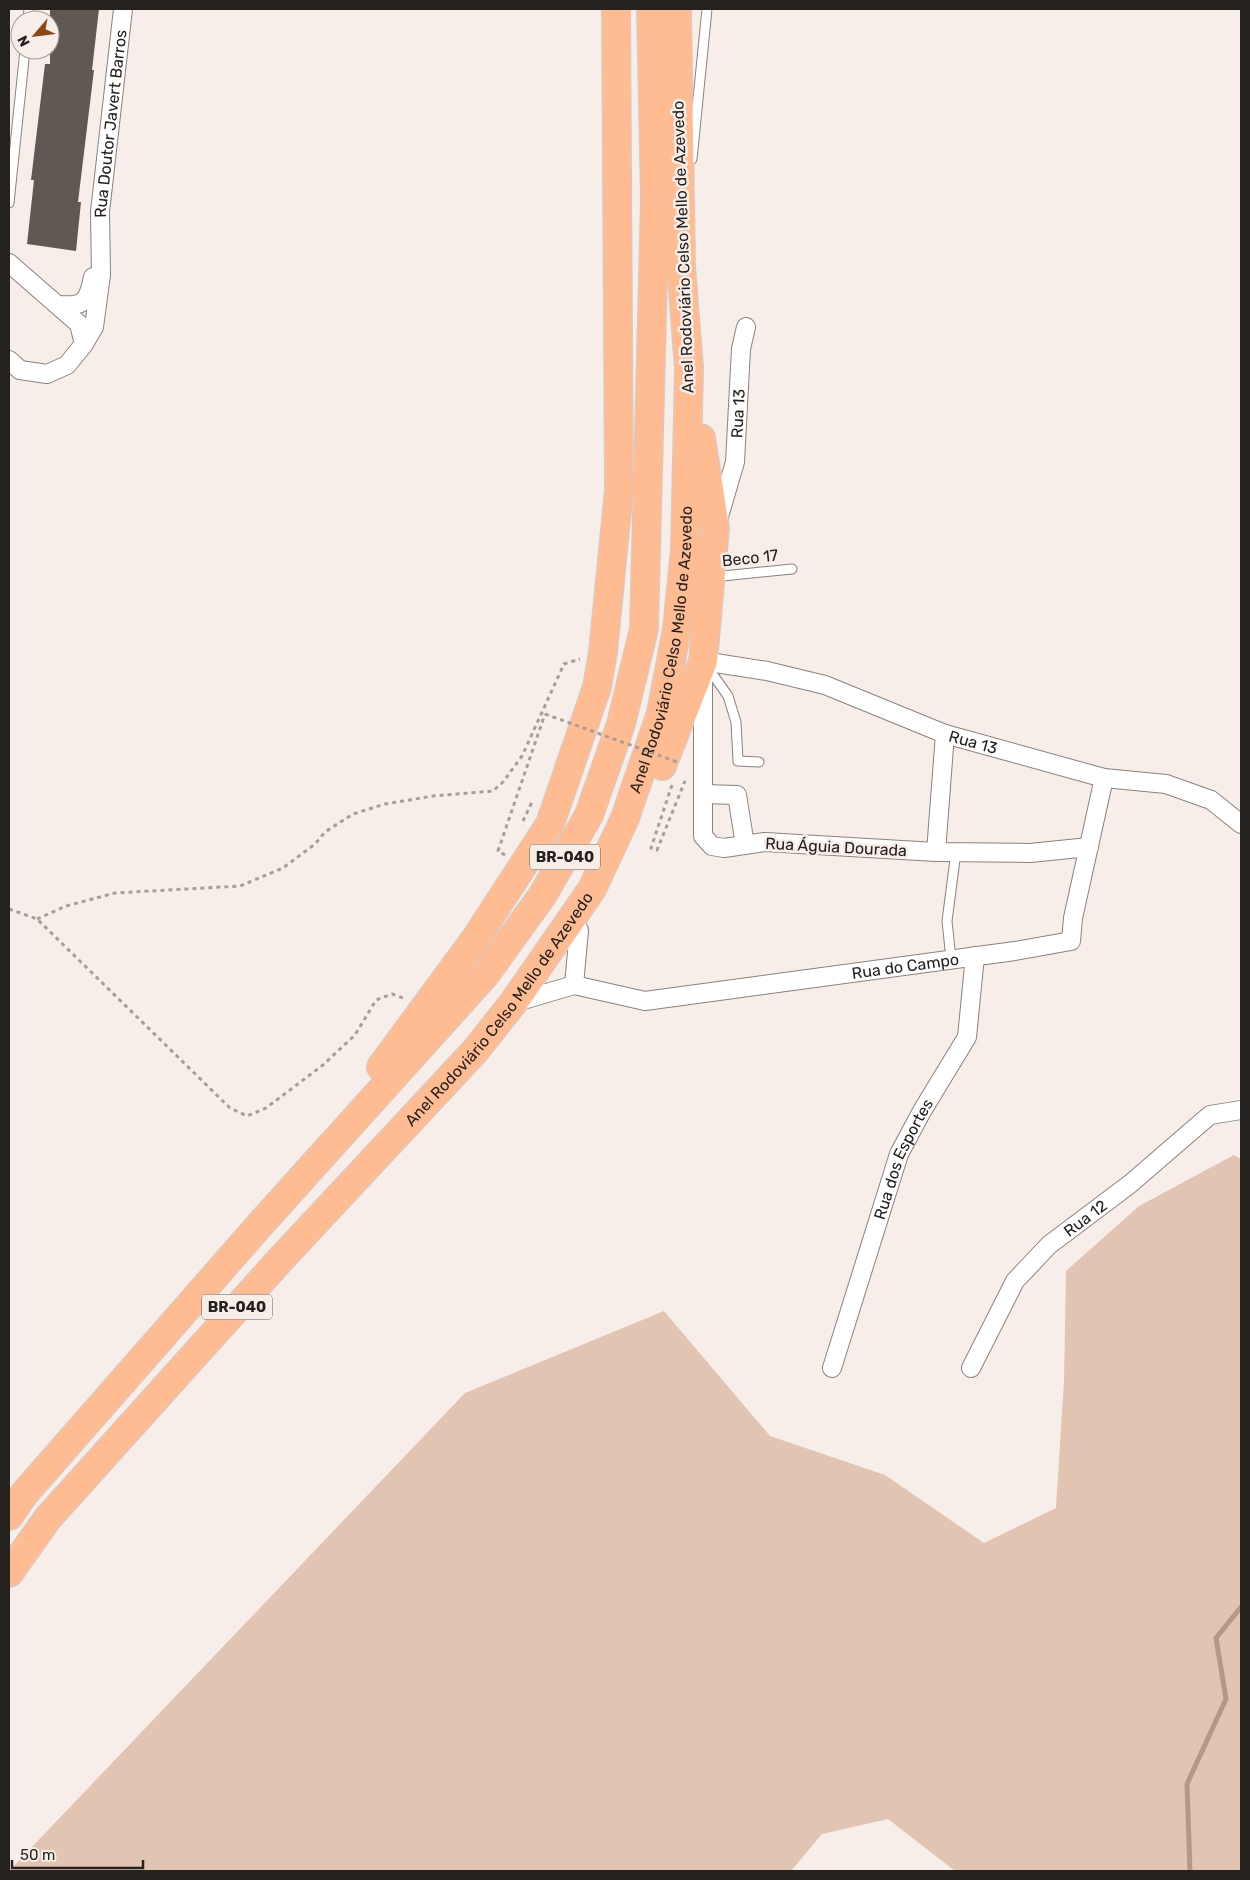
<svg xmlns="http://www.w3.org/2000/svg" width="1250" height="1880" viewBox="0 0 1250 1880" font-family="Rubik,sans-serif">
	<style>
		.green { fill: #e2c4b3 }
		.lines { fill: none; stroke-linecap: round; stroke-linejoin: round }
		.stream { stroke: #b79886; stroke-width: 5 }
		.building { fill: #605853 }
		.service-casing { stroke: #8a827d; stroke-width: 11 }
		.minor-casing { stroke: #8a827d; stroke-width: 20 }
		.motorway-casing { stroke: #cfcece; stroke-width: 30 }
		.path { stroke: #a59e9a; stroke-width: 3; stroke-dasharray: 4 4; stroke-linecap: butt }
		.service { stroke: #fff; stroke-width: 9 }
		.minor { stroke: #fff; stroke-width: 18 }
		.motorway { stroke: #ffbc93; stroke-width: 28 }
		.path-bridge { stroke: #a59e9a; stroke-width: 3; stroke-dasharray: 4 4; stroke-linecap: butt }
		.labels { text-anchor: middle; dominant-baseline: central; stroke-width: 5; stroke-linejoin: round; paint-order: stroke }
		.shield { fill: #f8eee9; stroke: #645e5c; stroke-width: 1 }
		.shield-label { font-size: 15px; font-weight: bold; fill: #24211f }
		.street-label { font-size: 16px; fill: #24211f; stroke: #f8eee9 }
	</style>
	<rect width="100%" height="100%" fill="#f8eee9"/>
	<polygon class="green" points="1234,1155 1241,1159 1241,1871 955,1871 888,1819 822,1834 791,1871 9,1871 465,1393 664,1311 770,1436 885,1475 984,1543 1056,1508 1064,1380 1066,1271 1139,1206"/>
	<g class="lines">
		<polyline class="stream" points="1190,1871 1187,1784 1226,1699 1216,1638 1241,1607"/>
	</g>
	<polygon class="building" points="50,9 99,9 92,70 94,70 78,202 81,202 76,251 27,244 34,180 31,180 45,64 50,64"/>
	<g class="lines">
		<g class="service-casing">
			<g id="service">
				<polyline points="28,20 29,9"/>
				<polyline points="692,159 707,9"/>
				<polyline points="9,203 25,50"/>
				<polyline points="713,577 792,569"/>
				<polyline points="706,665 728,696 736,722 738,761 759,762"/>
				<polyline points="951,959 947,921 956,852"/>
			</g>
		</g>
		<g class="minor-casing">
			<g id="minor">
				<polyline points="9,263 79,324 84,344 67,365 47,374 20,370 9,360"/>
				<path d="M58,305C84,307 88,302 93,277"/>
				<path id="s1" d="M84,344L94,327L101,275L100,212L123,9"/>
				<path id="s2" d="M718,520L735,462L741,349L746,327"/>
				<polyline points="703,794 737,795 745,845"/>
				<path id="s3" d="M1089,847L1030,853L936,852L765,842L724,848L712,846L703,836V661L767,671L825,685L945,734L1104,778L1166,784L1211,800L1241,824"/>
				<polyline points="936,852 945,734"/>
				<polyline points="574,985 579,930"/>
				<path id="s4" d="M513,1003L574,985L645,1001L1015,951L1071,941L1073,918L1104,778"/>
				<path id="s5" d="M832,1368L899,1154L922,1111L967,1037L975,956"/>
				<path id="s6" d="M971,1368L1015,1281L1049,1245L1130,1184L1210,1115L1241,1110"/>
			</g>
		</g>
		<g class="motorway-casing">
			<g id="motorway">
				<polyline points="662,766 703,661 715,528 701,438"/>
				<polyline points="381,1067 476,938 550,824 597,687 603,652 619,490 616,9"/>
				<polyline points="9,1516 24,1494 265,1219 485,975 542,896 589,815 621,724 644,629 655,198 651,9"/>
				<path id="s7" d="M9,1573L48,1518L281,1259L475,1051L513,1003L592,889L625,818L661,713L677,629L685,549L689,368L681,266L677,9"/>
			</g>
		</g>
		<g class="path">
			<polyline points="672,785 651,848 657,850 685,781"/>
			<polyline points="523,821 532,802"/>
			<polyline points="505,855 498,851 545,714"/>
			<polyline points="9,909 37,919 230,1108 247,1116 266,1108 323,1065 355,1035 376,1000 392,994 406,999"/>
			<polyline points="37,919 66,906 115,893 240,886 283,868 315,844 325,832 353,814 385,804 433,796 493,791 503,782 522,756 564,664 580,659"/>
		</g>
		<use href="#service" class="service"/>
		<use href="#minor" class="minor"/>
		<use href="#motorway" class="motorway"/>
		<polyline class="path-bridge" points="545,714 680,763"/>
	</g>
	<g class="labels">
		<g class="shield">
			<rect x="530" y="844.5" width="70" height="25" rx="4"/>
			<rect x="202" y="1294.5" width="70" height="25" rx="4"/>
		</g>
		<g class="shield-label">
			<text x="565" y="857">BR-040</text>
			<text x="237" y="1307">BR-040</text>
		</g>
		<g class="street-label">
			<text stroke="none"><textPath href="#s1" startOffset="224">Rua Doutor Javert Barros</textPath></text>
			<text transform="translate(683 247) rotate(-92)">Anel Rodoviário Celso Mello de Azevedo</text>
			<text stroke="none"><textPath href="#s2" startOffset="109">Rua 13</textPath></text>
			<text transform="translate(750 558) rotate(-6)">Beco 17</text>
			<text stroke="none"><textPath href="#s7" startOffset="1152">Anel Rodoviário Celso Mello de Azevedo</textPath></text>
			<text stroke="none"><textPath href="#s3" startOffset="850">Rua 13</textPath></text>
			<text transform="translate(836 847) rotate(3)">Rua Águia Dourada</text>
			<text stroke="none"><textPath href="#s4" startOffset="399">Rua do Campo</textPath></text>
			<text stroke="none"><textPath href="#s7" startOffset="748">Anel Rodoviário Celso Mello de Azevedo</textPath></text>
			<text stroke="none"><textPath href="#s5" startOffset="221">Rua dos Esportes</textPath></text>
			<text stroke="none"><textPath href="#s6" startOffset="192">Rua 12</textPath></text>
		</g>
	</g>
	<rect width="1250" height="1880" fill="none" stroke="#24211f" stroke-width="20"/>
	<g transform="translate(35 35) rotate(242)"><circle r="24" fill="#f8eee9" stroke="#a39c98"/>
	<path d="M0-4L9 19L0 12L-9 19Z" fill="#8a4817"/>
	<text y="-8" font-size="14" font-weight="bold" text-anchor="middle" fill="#24211f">N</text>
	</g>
	<path d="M12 1860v8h131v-8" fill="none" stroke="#24211f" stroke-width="2.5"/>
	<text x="20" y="1860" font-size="15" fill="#24211f" stroke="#f8eee9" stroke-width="4" paint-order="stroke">50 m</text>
</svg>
